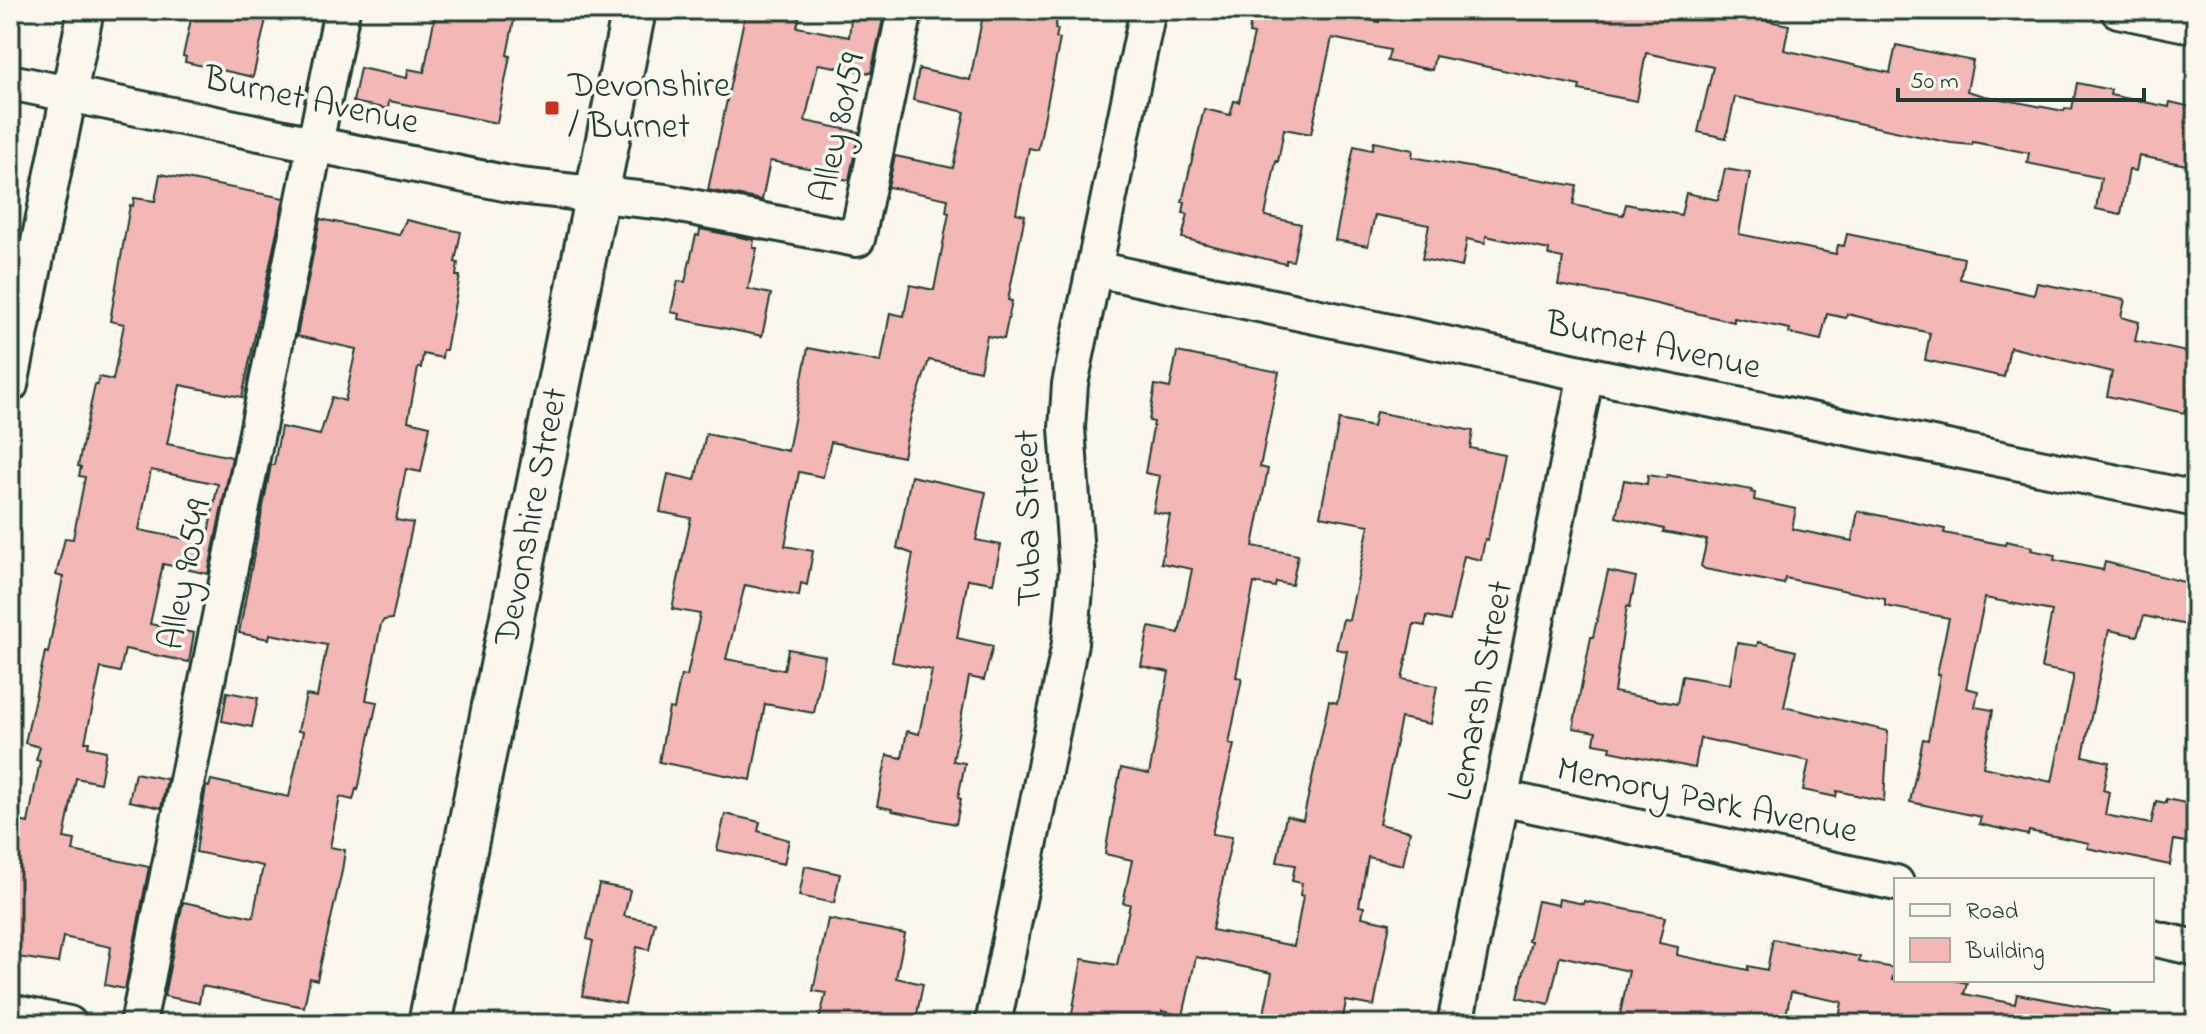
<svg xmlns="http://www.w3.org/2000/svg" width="2206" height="1034" viewBox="0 0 2206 1034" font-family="'Indie Flower',sans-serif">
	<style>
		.building { fill: #f3b7b5; stroke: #1f3d34; stroke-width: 2; fill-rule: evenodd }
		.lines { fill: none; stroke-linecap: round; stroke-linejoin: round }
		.minor-casing { stroke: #1f3d34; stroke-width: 40 }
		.major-casing { stroke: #1f3d34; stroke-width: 48 }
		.minor { stroke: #fbf7ec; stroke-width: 34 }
		.major { stroke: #fbf7ec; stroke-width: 42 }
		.poi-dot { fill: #c8321e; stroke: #fbf7ec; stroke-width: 3 }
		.labels { text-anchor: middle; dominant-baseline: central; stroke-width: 7; stroke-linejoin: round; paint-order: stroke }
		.poi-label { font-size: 36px; fill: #1f3d34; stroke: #fbf7ec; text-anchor: start }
		.street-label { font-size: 36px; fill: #1f3d34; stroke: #fbf7ec }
	</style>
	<rect width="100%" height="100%" fill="#fbf7ec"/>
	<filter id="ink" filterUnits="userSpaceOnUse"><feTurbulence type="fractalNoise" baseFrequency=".0125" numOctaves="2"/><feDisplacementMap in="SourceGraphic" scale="16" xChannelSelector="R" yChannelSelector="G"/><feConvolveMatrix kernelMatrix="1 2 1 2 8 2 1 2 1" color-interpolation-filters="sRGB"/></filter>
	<g filter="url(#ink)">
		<g class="building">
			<polygon points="193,10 268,10 253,77 185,62 186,57 183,56"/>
			<polygon points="436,10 516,10 507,55 510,56 497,123 389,101 388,109 353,102 360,68 407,78 408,69 424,72"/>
			<polygon points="746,10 801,10 797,27 849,37 852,10 885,10 871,73 818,64 805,121 859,132 849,180 828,176 829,172 770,161 762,200 708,190"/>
			<polygon points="984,10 1059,10 1055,29 1058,29 1056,38 1060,39 1038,150 1029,148 1016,213 1025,215 1008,300 1012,301 1004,339 987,336 980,371 929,360 911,416 903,457 831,442 823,477 799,472 785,546 813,551 807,585 801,583 799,596 745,585 726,659 784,670 788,649 825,656 814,713 765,704 751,780 659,762 669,708 674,709 681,675 687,676 700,614 672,609 691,518 660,512 668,474 695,480 706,434 788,451 808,348 881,362 890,313 904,316 910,285 934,290 949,213 946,212 948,199 888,187 895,156 953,168 965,112 913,100 919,69 970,80"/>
			<polygon points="1252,10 1319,10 1379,22 1381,10 1711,10 1789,25 1784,50 1890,73 1896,45 1973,61 1967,91 1985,96 2064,111 2065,108 2072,109 2077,83 2111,90 2110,95 2169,107 2170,102 2196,108 2196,121 2187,165 2139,156 2136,171 2129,170 2121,214 2096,209 2101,178 2027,163 2029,153 1973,142 1972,145 1951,143 1735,97 1726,138 1698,132 1713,67 1646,53 1637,101 1579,90 1580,86 1435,56 1432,70 1387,61 1390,50 1332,38 1311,134 1284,129 1278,162 1276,161 1265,216 1301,224 1293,261 1286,260 1286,264 1182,238 1188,214 1183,213 1185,202 1182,202 1204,109 1230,115 1234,101 1239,102 1254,34 1249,33"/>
			<polygon points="1374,142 1413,150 1412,157 1577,186 1573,205 1623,215 1626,204 1681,215 1686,193 1718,200 1725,169 1750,173 1739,234 1836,254 1838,245 1844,246 1847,234 1964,258 1960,279 2034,295 2037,283 2125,300 2121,317 2139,322 2135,341 2196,354 2196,411 2185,409 2184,413 2107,396 2112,372 2010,347 2004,377 1925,360 1930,333 1847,314 1846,318 1827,314 1821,340 1789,333 1790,329 1734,318 1734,322 1631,298 1558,285 1563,258 1548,255 1549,250 1486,236 1485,243 1467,239 1462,267 1422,259 1429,225 1375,215 1368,246 1335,240 1354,146 1372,150"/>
			<path d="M160,174L284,198L242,397L180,385L167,444L232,457L208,574L163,564L150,624L194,633L189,662L125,649L120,672L101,668L85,742H89L88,747L106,751L100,783L76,778L64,838L75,840L73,851L149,867L125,989L105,985L111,947L63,937L58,963L10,956V819L28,823L40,761L36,760L40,747L25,743L45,652L48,653L63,577L56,575L65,538L73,539L85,477L79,476L81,467L78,466L95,384L97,385L99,377L113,380L124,324L110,321L130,205L133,206L134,198L155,201ZM151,470L218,484L206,543L139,530Z"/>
			<polygon points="320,219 399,235 406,220 461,232 455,262 458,263 456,276 460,276 459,281 446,350 443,350 442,358 423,354 421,368 418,368 408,421 430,426 421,472 406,469 396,520 413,523 392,619 384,620 381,624 366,700 377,702 358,790 356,789 353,800 340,797 330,847 345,850 342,871 317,980 310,978 304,1007 202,986 199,1003 164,996 183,902 253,917 263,866 196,852 206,786 209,787 211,780 289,797 303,732 298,731 306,695 317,697 327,645 270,634 269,639 239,633 271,465 274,465 281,427 320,435 332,397 345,401 356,349 297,336"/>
			<polygon points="700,229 754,240 753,248 757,248 748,289 771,294 762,336 679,319 680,314 671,312 678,281 685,282 696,235 699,236"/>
			<polygon points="1177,352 1279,372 1260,467 1268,469 1253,546 1298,555 1292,585 1276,582 1275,587 1254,583 1236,677 1242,678 1229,744 1234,745 1212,834 1232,837 1212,930 1294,946 1303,896 1300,895 1302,883 1292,881 1295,865 1277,862 1286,816 1303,820 1329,701 1337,703 1347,651 1336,649 1343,619 1349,620 1369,525 1320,516 1339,420 1373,427 1376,412 1473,431 1470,448 1505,455 1488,540 1485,539 1481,560 1464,556 1450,621 1427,616 1425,626 1414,624 1402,679 1437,686 1430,724 1401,718 1379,824 1410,831 1403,865 1368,857 1359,906 1364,907 1362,917 1390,923 1374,1006 1346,1001 1342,1024 1262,1024 1272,973 1196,957 1183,1016 1162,1011 1159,1024 1070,1024 1082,959 1117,965 1130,904 1123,903 1132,860 1105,854 1114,802 1121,768 1149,774 1169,672 1141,666 1149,627 1179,633 1192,569 1161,563 1170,515 1153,512 1160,476 1145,473 1154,422 1149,421 1155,385 1170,388"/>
			<path d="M1648,475L1666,478L1667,475L1752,490L1751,492L1755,493L1754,500L1796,509L1792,529L1852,541L1858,511L1945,529L1944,533L2005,545L2006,541L2032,547L2031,550L2055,555L2054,560L2103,570L2105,562L2196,585V627L2144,616L2137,636L2109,630L2083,756L2109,762L2103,790L2109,792L2105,815L2151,824L2156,801L2166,803V799L2196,805V844L2174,840L2170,865L2087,848L2089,843L2029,831L2028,835L1979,824L1981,817L1910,802L1923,739L1928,740L1940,675L1937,674L1949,618L1885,606V599L1785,578L1784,584L1705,569L1701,566L1707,540L1663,532L1664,529L1616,517L1624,480L1647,484ZM1985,598L2052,611L2041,668L2073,674V680L2052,782L1983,767L1993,710L1975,707L1978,691L1966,688Z"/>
			<polygon points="911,476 986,492 976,540 1001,545 993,583 968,579 957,638 993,646 984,680 969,677 953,761 965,763 958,798 961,799 956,824 892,811 892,809 877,806 887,755 902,758 907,731 919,734 932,670 892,662 913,554 897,548"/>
			<polygon points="1608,571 1636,577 1630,607 1627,606 1614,692 1677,704 1682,676 1730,684 1737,643 1757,646 1758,642 1796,651 1784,707 1888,731 1884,801 1837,791 1836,797 1803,790 1809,761 1700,738 1695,768 1610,751 1611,746 1594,743 1596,732 1573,728 1591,637 1593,637"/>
			<polygon points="227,692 258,698 252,727 222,721"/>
			<polygon points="135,773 167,779 161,808 129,801"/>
			<polygon points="725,814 760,822 758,831 789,840 784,864 717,850"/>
			<polygon points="805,866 840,874 834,903 799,896"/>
			<polygon points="599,884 630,890 624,916 655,922 649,950 637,947 625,1004 582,996 593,941 587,939"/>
			<polygon points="1559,899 1584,904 1584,901 1665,917 1659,943 1678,947 1677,955 1748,970 1748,966 1767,970 1773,939 1860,957 1859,962 1895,968 1892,980 1953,980 1967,983 1964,994 2015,1004 2017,994 2109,1011 2107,1024 1838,1024 1842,1002 1791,992 1784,1024 1727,1024 1692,1017 1691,1024 1618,1024 1629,971 1560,956 1549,1004 1518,997 1531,941 1528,941 1537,901 1558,905"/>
			<polygon points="828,919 905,934 896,978 923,984 915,1024 818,1024 826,993 813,991"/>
		</g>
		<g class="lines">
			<g class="minor-casing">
				<g id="minor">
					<polyline points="2118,10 2196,26"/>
					<polyline points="10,82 519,186 665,202 857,239 905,10"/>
					<polyline points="1095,269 1586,374 2196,499"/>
					<polyline points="10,385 86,10"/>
					<polyline points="1501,798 1896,883"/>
					<polyline points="2152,938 2196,948"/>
					<polyline points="10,1012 69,1024"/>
					<polyline points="138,1024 342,10"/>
					<polyline points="993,1024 1070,643 1077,569 1067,428 1070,384 1148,10"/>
					<polyline points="1455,1024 1586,374"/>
				</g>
			</g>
			<g class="major-casing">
				<polyline id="major" points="430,1024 634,10"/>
			</g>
			<use href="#minor" class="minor"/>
			<use href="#major" class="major"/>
		</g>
	</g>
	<rect class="poi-dot" x="544" y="100" width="16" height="16" rx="4"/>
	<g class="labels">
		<g class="poi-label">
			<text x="568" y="87">Devonshire<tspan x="568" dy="41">/ Burnet</tspan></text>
		</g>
		<g class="street-label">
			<text transform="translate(311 102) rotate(12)">Burnet Avenue</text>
			<text transform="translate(840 128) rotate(-78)">Alley 80159</text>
			<text transform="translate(1653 347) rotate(12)">Burnet Avenue</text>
			<text transform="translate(533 517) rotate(-79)">Devonshire Street</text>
			<text transform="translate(1030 518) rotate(-91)">Tuba Street</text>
			<text transform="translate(187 575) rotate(-79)">Alley 90549</text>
			<text transform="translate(1482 691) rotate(-79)">Lemarsh Street</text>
			<text transform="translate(1707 802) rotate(12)">Memory Park Avenue</text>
		</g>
	</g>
	<rect width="2206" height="1034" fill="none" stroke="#fbf7ec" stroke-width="40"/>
	<rect x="20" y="20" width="2166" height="994" fill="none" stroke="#1f3d34" stroke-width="3" filter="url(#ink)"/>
	<rect x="1894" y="878" width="260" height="104" fill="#fbf7ec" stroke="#a3ada2" stroke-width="2"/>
	<rect x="1910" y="904" width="40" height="12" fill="#fbf7ec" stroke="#a3ada2" stroke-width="2"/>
	<text x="1966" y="918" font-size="24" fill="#1f3d34">Road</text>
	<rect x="1910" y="938" width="40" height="24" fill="#f3b7b5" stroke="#a3ada2" stroke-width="2"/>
	<text x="1966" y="958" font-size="24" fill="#1f3d34">Building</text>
	<path d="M1898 88v12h246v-12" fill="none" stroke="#1f3d34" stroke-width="4"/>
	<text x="1910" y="88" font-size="24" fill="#1f3d34" stroke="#fbf7ec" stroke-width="6" paint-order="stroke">50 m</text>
</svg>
